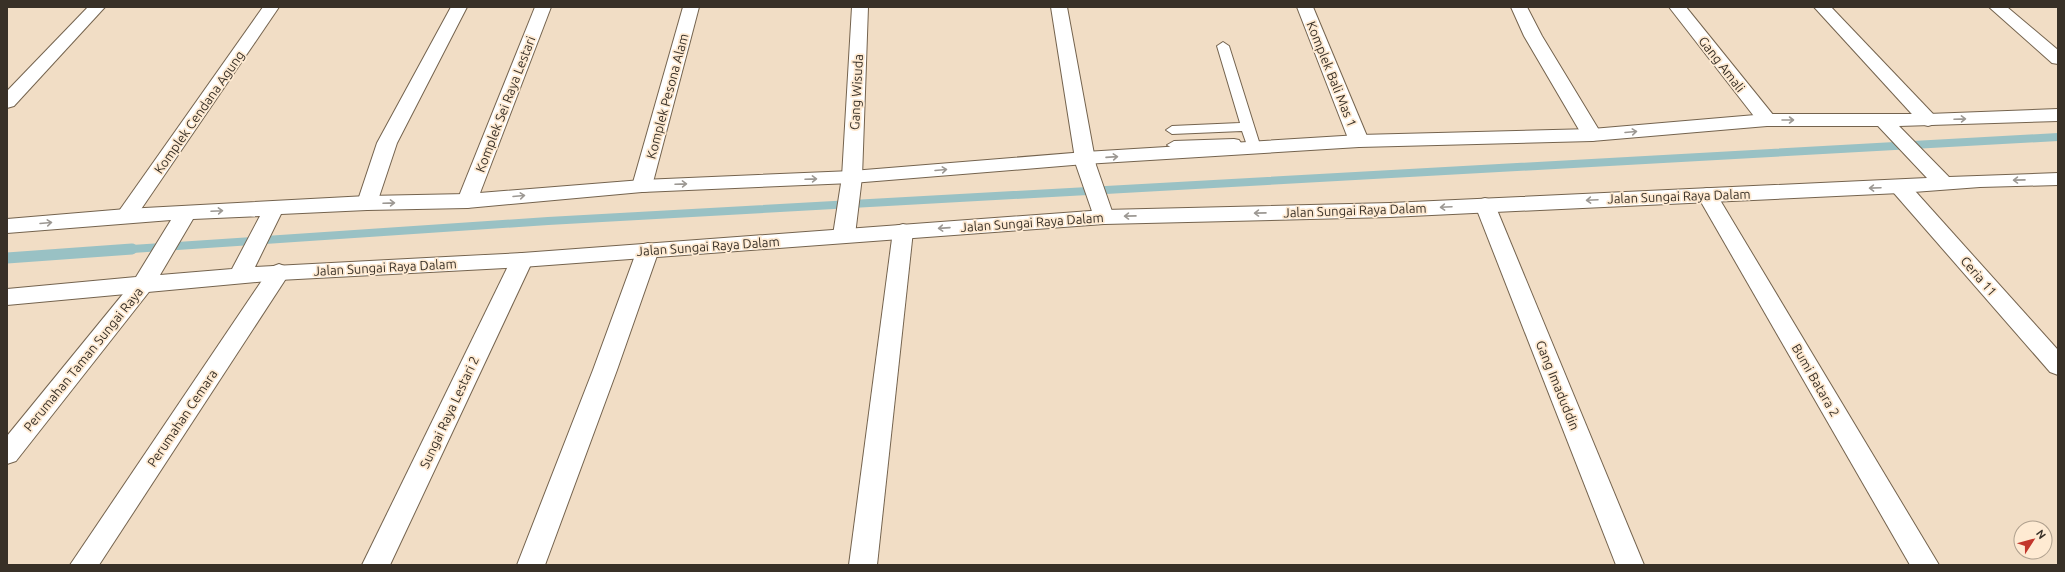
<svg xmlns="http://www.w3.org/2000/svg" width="2065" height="572" viewBox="0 0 2065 572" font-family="Ubuntu,sans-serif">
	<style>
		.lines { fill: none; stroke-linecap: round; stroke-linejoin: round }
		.stream-far1 { stroke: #99c1c4; stroke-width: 8 }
		.stream { stroke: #99c1c4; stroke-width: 11 }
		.lane-casing { stroke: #74634e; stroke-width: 2 }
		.street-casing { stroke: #74634e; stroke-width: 2 }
		.secondary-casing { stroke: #74634e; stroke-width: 2 }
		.lane { fill: #fff; fill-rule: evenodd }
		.street { fill: #fff; fill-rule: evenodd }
		.secondary { fill: #fff; fill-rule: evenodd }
		.oneway { stroke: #9c9893 }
		.labels { text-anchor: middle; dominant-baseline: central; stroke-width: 3.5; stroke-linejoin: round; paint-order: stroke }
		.street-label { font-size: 13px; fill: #383027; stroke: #feead2 }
	</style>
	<rect width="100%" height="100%" fill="#f1ddc5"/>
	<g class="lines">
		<polyline class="stream-far1" points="117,250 548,221 2058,137"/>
		<polyline class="stream" points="7,258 132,249"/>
		<g class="lane-casing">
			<g id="lane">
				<polygon points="1223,42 1229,46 1261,148 1259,151 1249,151 1242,131 1172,134 1166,130 1172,126 1240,123 1217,46"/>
				<polygon points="1234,139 1239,140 1241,143 1239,146 1174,149 1167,145 1174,141"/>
			</g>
		</g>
		<g class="street-casing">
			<g id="street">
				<polygon points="88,7 105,7 14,106 7,108 7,91"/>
				<polygon points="263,7 279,7 133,221 126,223 119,221 116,216 119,211"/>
				<polygon points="451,7 467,7 397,143 377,203 374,208 367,210 360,208 357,203 377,143"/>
				<polygon points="535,7 551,7 477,201 474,206 467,208 460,206 457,201"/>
				<polygon points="683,7 699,7 652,186 649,191 642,192 635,191 632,186"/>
				<polygon points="852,7 868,7 862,177 855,235 851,240 844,242 837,240 833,235 842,177"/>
				<polygon points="1051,7 1067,7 1096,165 1114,217 1111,222 1104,224 1097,222 1094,217 1076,165"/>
				<polygon points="1297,7 1313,7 1369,141 1366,145 1359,147 1352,145 1349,141"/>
				<polygon points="1511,7 1527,7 1542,36 1602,135 1599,139 1592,141 1585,139 1582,135 1524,36"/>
				<polygon points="1669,7 1686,7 1774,116 1776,120 1774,124 1767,126 1760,124"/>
				<polygon points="1814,7 1831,7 1935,116 1937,120 1935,124 1928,126 1921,124"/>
				<polygon points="1989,7 2007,7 2058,50 2058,64 2052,63"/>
				<polygon points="1900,181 1907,182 2058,350 2058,375 2050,372 1893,192 1890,187 1893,182"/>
				<polygon points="1707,188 1714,190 1939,565 1910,565 1697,195 1700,190"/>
				<polygon points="1485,198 1492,200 1495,205 1644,565 1616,565 1475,205 1478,200"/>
				<polygon points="903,224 910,226 913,231 877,565 849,565 893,231 896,226"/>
				<polygon points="648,243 656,245 659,250 617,370 545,565 517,565 593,370 637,250 640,245"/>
				<polygon points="522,253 530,255 533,260 390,565 362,565 511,260 514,255"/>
				<polygon points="279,264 287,267 290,272 287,277 99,565 70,565 271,267"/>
				<polygon points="144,275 152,278 155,283 152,288 16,461 7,464 7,436 136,278"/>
			</g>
		</g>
		<g class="secondary-casing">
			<path id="secondary" d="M2058,109V121L1899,126L1949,177L2058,173V185L1980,187L1900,193L1390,217L1104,224L522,267L279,280L7,305V289L136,277L171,220L7,233V219L126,209L367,196L467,194L642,180L852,171L1085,152L1359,135L1592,129L1767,114H1928ZM1767,126H1878L1927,178L1390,203L1104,210L522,253L255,267L281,214L367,210L467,208L642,192L852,183L1085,164L1359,147L1592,141ZM260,216L232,269L160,275L193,219Z"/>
		</g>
		<use href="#lane" class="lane"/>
		<use href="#street" class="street"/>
		<use href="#secondary" class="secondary"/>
	</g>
	<defs><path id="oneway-shaft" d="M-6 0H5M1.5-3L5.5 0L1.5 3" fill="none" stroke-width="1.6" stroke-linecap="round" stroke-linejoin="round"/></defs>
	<g class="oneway">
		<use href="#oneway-shaft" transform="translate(1960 119) rotate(-2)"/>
		<use href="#oneway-shaft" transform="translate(1788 120)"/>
		<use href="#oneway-shaft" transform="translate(1631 132) rotate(-5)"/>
		<use href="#oneway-shaft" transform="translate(1112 157) rotate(-4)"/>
		<use href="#oneway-shaft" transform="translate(941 170) rotate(-5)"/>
		<use href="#oneway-shaft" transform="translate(811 179) rotate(-2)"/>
		<use href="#oneway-shaft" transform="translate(2019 180) rotate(179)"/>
		<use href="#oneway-shaft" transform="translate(681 184) rotate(-2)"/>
		<use href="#oneway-shaft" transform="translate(1875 188) rotate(178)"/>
		<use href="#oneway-shaft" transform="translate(519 196) rotate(-5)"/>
		<use href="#oneway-shaft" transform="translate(1592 200) rotate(177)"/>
		<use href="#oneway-shaft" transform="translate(389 203) rotate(-2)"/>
		<use href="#oneway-shaft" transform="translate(1446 207) rotate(177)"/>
		<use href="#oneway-shaft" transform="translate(217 211) rotate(-3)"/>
		<use href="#oneway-shaft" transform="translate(1260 213) rotate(179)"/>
		<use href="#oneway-shaft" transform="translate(1130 216) rotate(179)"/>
		<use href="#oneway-shaft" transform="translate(46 223) rotate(-5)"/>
		<use href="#oneway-shaft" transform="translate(944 228) rotate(176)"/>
	</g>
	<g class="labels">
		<g class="street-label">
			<text transform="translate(1722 64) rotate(52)">Gang Amali</text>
			<text transform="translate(1332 74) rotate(68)">Komplek Bali Mas 1</text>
			<text transform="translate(856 92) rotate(-87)">Gang Wisuda</text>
			<text transform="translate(667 96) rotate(-75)">Komplek Pesona Alam</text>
			<text transform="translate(505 104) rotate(-69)">Komplek Sei Raya Lestari</text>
			<text transform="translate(199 112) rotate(-55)">Komplek Cendana Agung</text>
			<text transform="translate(1679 196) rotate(-2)">Jalan Sungai Raya Dalam</text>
			<text transform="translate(1355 210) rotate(-2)">Jalan Sungai Raya Dalam</text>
			<text transform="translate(1032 222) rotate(-4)">Jalan Sungai Raya Dalam</text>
			<text transform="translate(708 246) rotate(-4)">Jalan Sungai Raya Dalam</text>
			<text transform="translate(385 267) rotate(-3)">Jalan Sungai Raya Dalam</text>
			<text transform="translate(1979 276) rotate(49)">Ceria 11</text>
			<text transform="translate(83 359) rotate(-51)">Perumahan Taman Sungai Raya</text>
			<text transform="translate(1816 380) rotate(60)">Bumi Batara 2</text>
			<text transform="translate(1558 385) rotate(68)">Gang Imaduddin</text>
			<text transform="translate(449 412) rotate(-65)">Sungai Raya Lestari 2</text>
			<text transform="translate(182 418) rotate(-56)">Perumahan Cemara</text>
		</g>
	</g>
	<rect width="2065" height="572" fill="none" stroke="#383027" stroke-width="16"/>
	<g transform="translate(2033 540) rotate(54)"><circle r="19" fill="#feead2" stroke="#afa08e"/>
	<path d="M0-3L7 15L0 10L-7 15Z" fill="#c2352b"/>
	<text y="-6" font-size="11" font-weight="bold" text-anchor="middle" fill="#383027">N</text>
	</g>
</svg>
